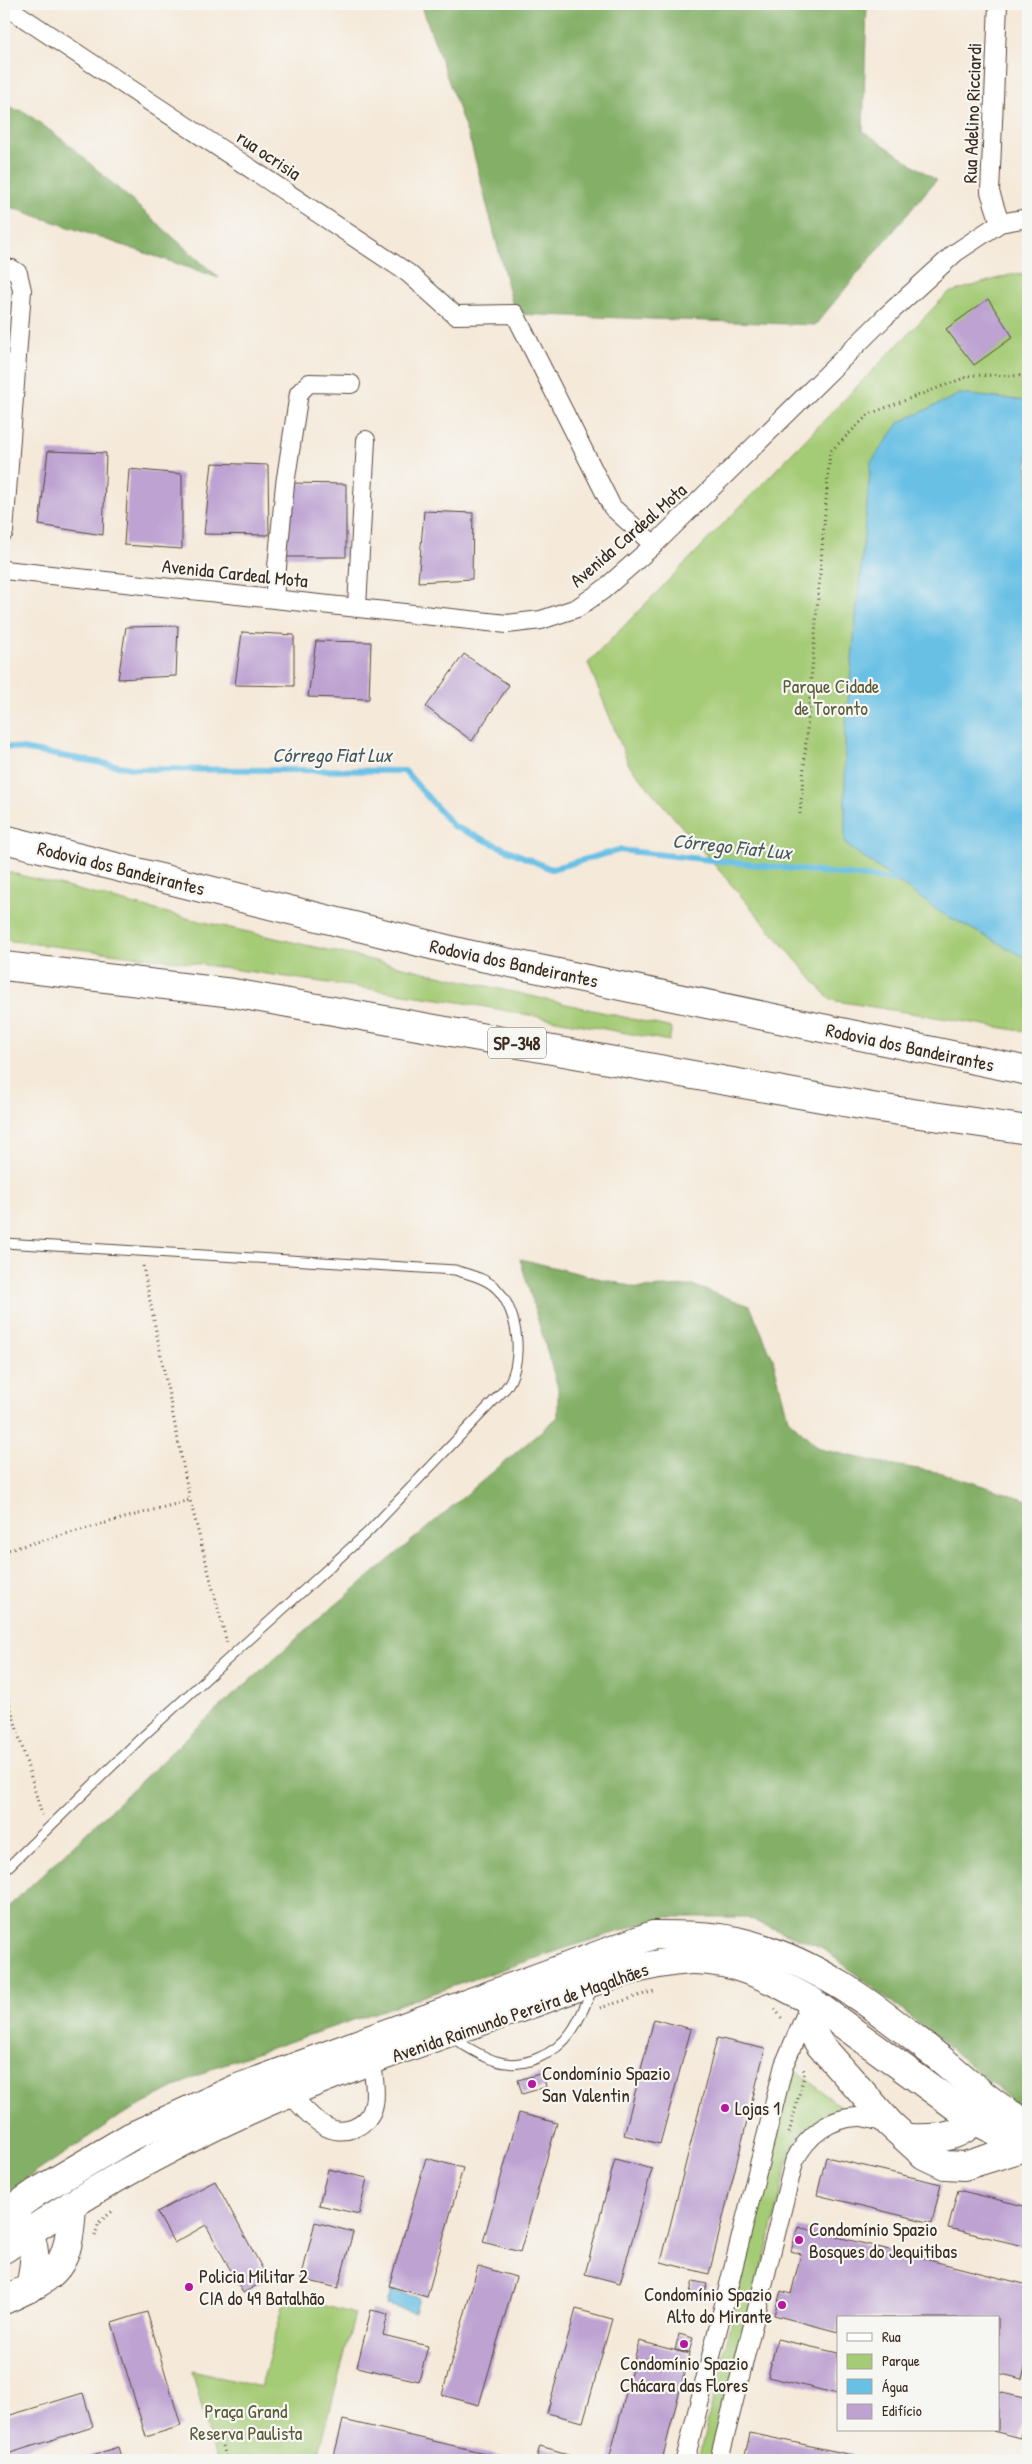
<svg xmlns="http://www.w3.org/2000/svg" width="1032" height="2464" viewBox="0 0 1032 2464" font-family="'Patrick Hand',sans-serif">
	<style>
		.green { fill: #a4cb75; stroke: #707a4a }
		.forest { fill: #83af66; stroke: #5f6c42 }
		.water { fill: #68c0e5; stroke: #527582 }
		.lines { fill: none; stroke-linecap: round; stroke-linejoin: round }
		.stream { stroke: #68c0e5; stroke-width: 6 }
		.building { fill: #bda2d2 }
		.lane-casing { stroke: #57473a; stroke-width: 11 }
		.street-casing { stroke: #57473a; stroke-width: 20 }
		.primary-casing { stroke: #57473a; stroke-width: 30 }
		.highway-casing { stroke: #57473a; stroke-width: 30 }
		.path { stroke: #57473a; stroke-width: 3; stroke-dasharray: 1 4; stroke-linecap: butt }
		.lane { stroke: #fff; stroke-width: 9 }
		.street { stroke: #fff; stroke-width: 18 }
		.primary { stroke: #fff; stroke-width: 28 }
		.highway { stroke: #fff; stroke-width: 28 }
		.poi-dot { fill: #b5179e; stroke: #f6f6f2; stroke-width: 2 }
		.labels { text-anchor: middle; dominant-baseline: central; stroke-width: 4.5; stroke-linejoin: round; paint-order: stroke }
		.shield { fill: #f6f6f2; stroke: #73675e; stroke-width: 1 }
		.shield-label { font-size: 18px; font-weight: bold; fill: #3b2a1e }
		.street-label { font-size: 19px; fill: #3b2a1e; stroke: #f6f6f2 }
		.park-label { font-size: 19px; fill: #5a5a38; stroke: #f6f6f2 }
		.poi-label { font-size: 19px; fill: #3b2a1e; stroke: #f6f6f2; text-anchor: start }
		.water-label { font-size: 20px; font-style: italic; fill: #48575a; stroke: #f6f6f2 }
	</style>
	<rect width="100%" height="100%" fill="#f6f6f2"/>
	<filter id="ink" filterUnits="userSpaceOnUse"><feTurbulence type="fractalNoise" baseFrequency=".02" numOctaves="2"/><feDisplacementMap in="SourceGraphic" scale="10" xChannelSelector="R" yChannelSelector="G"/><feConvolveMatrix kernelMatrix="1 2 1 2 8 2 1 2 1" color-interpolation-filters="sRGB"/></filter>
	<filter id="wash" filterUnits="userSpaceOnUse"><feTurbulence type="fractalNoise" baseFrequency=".0096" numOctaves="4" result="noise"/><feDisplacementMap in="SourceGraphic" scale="20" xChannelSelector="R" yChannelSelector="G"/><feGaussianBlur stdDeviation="1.12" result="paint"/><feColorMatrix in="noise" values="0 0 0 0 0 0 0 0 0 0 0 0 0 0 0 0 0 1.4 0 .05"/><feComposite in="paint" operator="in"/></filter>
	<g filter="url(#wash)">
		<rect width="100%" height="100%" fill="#f5e9d9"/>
		<g class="green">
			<polygon points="1013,274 1028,275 1028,1032 830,1000 629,765 588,663 948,293"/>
			<polygon points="4,871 191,919 672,1028 669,1041 459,1002 184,962 4,940"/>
			<path d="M793,2068L846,2111C821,2115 804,2123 792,2147L715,2460H698Z"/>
			<polygon points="286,2295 355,2314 317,2460 216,2460 192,2371 261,2387"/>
		</g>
		<g class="forest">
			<polygon points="421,4 867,4 863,131 936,180 815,325 515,314 472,147"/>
			<polygon points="4,106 25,112 68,144 219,278 4,205"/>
			<polygon points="520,1259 638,1288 694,1286 750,1306 773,1359 788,1419 820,1449 882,1463 942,1473 1028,1500 1028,2111 1012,2101 940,2040 821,1947 744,1917 664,1917 557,1951 215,2067 118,2117 4,2194 4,1911 199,1726 305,1631 558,1417 558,1388"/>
		</g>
		<g class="water">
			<polygon points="960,394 1028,401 1028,959 940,912 845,844 845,733 871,462 900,422"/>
			<polygon points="392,2290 419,2298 415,2313 387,2305"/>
		</g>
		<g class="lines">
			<polyline class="stream" points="4,746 137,769 405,771 453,826 551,869 619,850 894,880"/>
		</g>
		<g id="blocks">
			<g class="building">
				<polygon points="988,299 1013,337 974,365 946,329"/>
				<polygon points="48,451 106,453 103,535 39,525"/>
				<polygon points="212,463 268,465 269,535 204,534"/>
				<polygon points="129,469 182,474 182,549 124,545"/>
				<polygon points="289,483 346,484 346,557 283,557"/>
				<polygon points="424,511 473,513 472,579 418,582"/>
				<polygon points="178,626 176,676 118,679 126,627"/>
				<polygon points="242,632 294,635 294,686 235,685"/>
				<polygon points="316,641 371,642 369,699 308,697"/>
				<polygon points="464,654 509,685 472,741 426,707"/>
				<polygon points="654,2019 691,2029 660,2144 624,2135"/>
				<polygon points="717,2038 765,2049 709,2274 661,2262"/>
				<polygon points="543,2073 546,2087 522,2094 518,2080"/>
				<polygon points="519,2113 557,2123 520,2252 483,2242"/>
				<polygon points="826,2157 941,2184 932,2223 817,2195"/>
				<polygon points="426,2158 463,2168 427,2297 389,2286"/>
				<polygon points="615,2159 652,2169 620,2283 585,2274"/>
				<polygon points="328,2169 367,2178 359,2214 319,2205"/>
				<polygon points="215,2181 268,2279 243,2293 206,2225 174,2243 157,2212"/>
				<polygon points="958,2190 1028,2207 1028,2247 948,2228"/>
				<polygon points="315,2222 353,2232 338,2288 301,2279"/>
				<polygon points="798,2227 1028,2285 1028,2355 1022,2379 998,2373 998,2318 838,2318 838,2332 774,2315 781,2291 791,2294 801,2254 791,2251"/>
				<polygon points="478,2266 516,2277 479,2405 442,2395"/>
				<polygon points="693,2281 707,2284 703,2300 689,2296"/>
				<polygon points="576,2309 612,2319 583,2422 547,2413"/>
				<polygon points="371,2310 388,2314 383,2335 428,2346 419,2381 357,2367"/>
				<polygon points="147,2312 181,2426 146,2437 112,2323"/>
				<polygon points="679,2334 693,2338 689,2353 675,2350"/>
				<polygon points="777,2339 838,2353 838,2394 768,2377"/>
				<polygon points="639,2341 689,2354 662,2460 609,2460"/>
				<polygon points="998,2392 1028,2399 1020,2438 993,2431 998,2430"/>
				<polygon points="83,2393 93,2427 4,2455 4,2417"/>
				<polygon points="343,2420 502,2457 501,2460 333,2460"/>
				<polygon points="750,2433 862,2457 861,2460 744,2460"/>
				<polygon points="540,2446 575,2456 574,2460 536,2460"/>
				<polygon points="118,2447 122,2460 77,2460"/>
			</g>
		</g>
	</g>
	<g filter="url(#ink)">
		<use href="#blocks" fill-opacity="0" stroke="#57473a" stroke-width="1"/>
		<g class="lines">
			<g class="lane-casing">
				<g id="lane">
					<path d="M4,1243L455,1270C470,1275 486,1278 497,1289C519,1312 525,1365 505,1389L368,1532L141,1738L4,1871"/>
					<path d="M451,2037C465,2046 480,2056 496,2061C522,2070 556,2054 571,2032C581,2019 586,2001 594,1987"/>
				</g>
			</g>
			<g class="street-casing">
				<g id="street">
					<polyline points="998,4 990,192 1000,223"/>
					<polyline points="4,5 408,273 455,315 515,314 612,507 654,545"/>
					<polyline points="4,268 12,269 18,273 22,290 4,532"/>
					<polyline points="4,570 507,624 541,620 577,608 603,590 654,545 885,317 955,253 1000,223 1028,218"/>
					<polyline points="274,598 285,484 299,393 309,383 351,384"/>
					<polyline points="357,607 366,440"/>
					<path d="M289,2093C300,2104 310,2118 323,2125C342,2138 370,2127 374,2104C377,2091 373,2075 372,2061"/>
					<polyline points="685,2460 784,2065 807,2011"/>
					<path d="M719,2460L794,2162C806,2136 831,2116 862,2117C871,2118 880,2122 889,2124"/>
				</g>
			</g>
			<g class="primary-casing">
				<g id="primary">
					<polyline points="811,2001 811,2030 820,2045 890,2124 924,2155 945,2165 964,2166 1028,2146"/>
					<path d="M907,2138C944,2139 963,2139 986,2107"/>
					<path d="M4,2215L37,2192L130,2137L238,2088L653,1935C681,1935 709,1935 736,1941C817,1959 879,2010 942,2060C967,2080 999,2112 1028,2123"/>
					<path d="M17,2222C40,2238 35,2264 30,2288"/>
					<path d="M4,2249C79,2197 162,2150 245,2112C333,2072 426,2040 517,2009C571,1990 634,1963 691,1960C735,1959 773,1980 811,2001L976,2121L1028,2147"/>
					<path d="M4,2300C60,2275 69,2267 72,2204"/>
				</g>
			</g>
			<g class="highway-casing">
				<g id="highway">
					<polyline points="4,839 467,954 1028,1071"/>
					<polyline points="4,966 233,993 872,1107 1028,1130"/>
				</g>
			</g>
			<g class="path">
				<polyline points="800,814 830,452 869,414 972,375 1028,376"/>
				<polyline points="143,1266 190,1500 227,1643"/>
				<polyline points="4,1551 190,1500"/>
				<polyline points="4,1685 42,1815"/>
				<polyline points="600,2008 654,1991"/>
				<polyline points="775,2009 783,2020"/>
				<polyline points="789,2133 805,2072 802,2067"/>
				<polyline points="95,2236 99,2222 114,2210"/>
				<polyline points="223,2446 227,2460"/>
			</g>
			<use href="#lane" class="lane"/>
			<use href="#street" class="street"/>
			<use href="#primary" class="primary"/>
			<use href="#highway" class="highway"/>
		</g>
	</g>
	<g class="poi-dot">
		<circle cx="532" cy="2084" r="5"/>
		<circle cx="725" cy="2108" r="5"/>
		<circle cx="799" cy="2240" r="5"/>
		<circle cx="189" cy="2287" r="5"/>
		<circle cx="782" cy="2305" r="5"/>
		<circle cx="684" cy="2344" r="5"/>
	</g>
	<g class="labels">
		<rect class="shield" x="488" y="1027.5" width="58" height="31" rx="4"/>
		<g class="shield-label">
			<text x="517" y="1043">SP-348</text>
		</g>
		<g class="street-label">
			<text transform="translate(972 113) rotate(-88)">Rua Adelino Ricciardi</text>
			<text transform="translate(269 155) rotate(34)">rua ocrisia</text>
			<text transform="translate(628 535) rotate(-41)">Avenida Cardeal Mota</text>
			<text transform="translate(235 573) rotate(6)">Avenida Cardeal Mota</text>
			<text transform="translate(121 868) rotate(14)">Rodovia dos Bandeirantes</text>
			<text transform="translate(514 963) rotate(12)">Rodovia dos Bandeirantes</text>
			<text transform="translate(910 1047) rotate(12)">Rodovia dos Bandeirantes</text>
			<text transform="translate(520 2012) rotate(-19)">Avenida Raimundo Pereira de Magalhães</text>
		</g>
		<g class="park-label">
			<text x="831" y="686">Parque Cidade<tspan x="831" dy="22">de Toronto</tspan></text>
			<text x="246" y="2411">Praça Grand<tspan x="246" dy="22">Reserva Paulista</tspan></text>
		</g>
		<g class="poi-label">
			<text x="542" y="2073">Condomínio Spazio<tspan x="542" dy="22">San Valentin</tspan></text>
			<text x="735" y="2108">Lojas 1</text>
			<text x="809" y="2229">Condomínio Spazio<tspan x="809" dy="22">Bosques do Jequitibas</tspan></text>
			<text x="199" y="2276">Policia Militar 2<tspan x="199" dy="22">CIA do 49 Batalhão</tspan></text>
			<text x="772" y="2294" text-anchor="end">Condomínio Spazio<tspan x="772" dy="22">Alto do Mirante</tspan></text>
			<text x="684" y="2363" text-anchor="middle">Condomínio Spazio<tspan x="684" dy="22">Chácara das Flores</tspan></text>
		</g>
		<g class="water-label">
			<text x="332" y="754">Córrego Fiat Lux</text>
			<text transform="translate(732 846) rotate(6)">Córrego Fiat Lux</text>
		</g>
	</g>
	<rect width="1032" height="2464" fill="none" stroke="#f6f6f2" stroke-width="20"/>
	<rect x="837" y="2316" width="162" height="115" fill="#f6f6f2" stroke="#aba49d"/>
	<rect x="847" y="2333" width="25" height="8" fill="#ffffff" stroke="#aba49d"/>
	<text x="882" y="2342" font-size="15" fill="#3b2a1e">Rua</text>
	<rect x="847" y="2354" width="25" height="15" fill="#a4cb75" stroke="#aba49d"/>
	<text x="882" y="2366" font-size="15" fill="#3b2a1e">Parque</text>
	<rect x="847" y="2379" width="25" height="15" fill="#68c0e5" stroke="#aba49d"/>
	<text x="882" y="2392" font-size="15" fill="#3b2a1e">Água</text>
	<rect x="847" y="2404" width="25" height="15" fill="#bda2d2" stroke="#aba49d"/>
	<text x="882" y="2416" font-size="15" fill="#3b2a1e">Edifício</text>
</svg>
